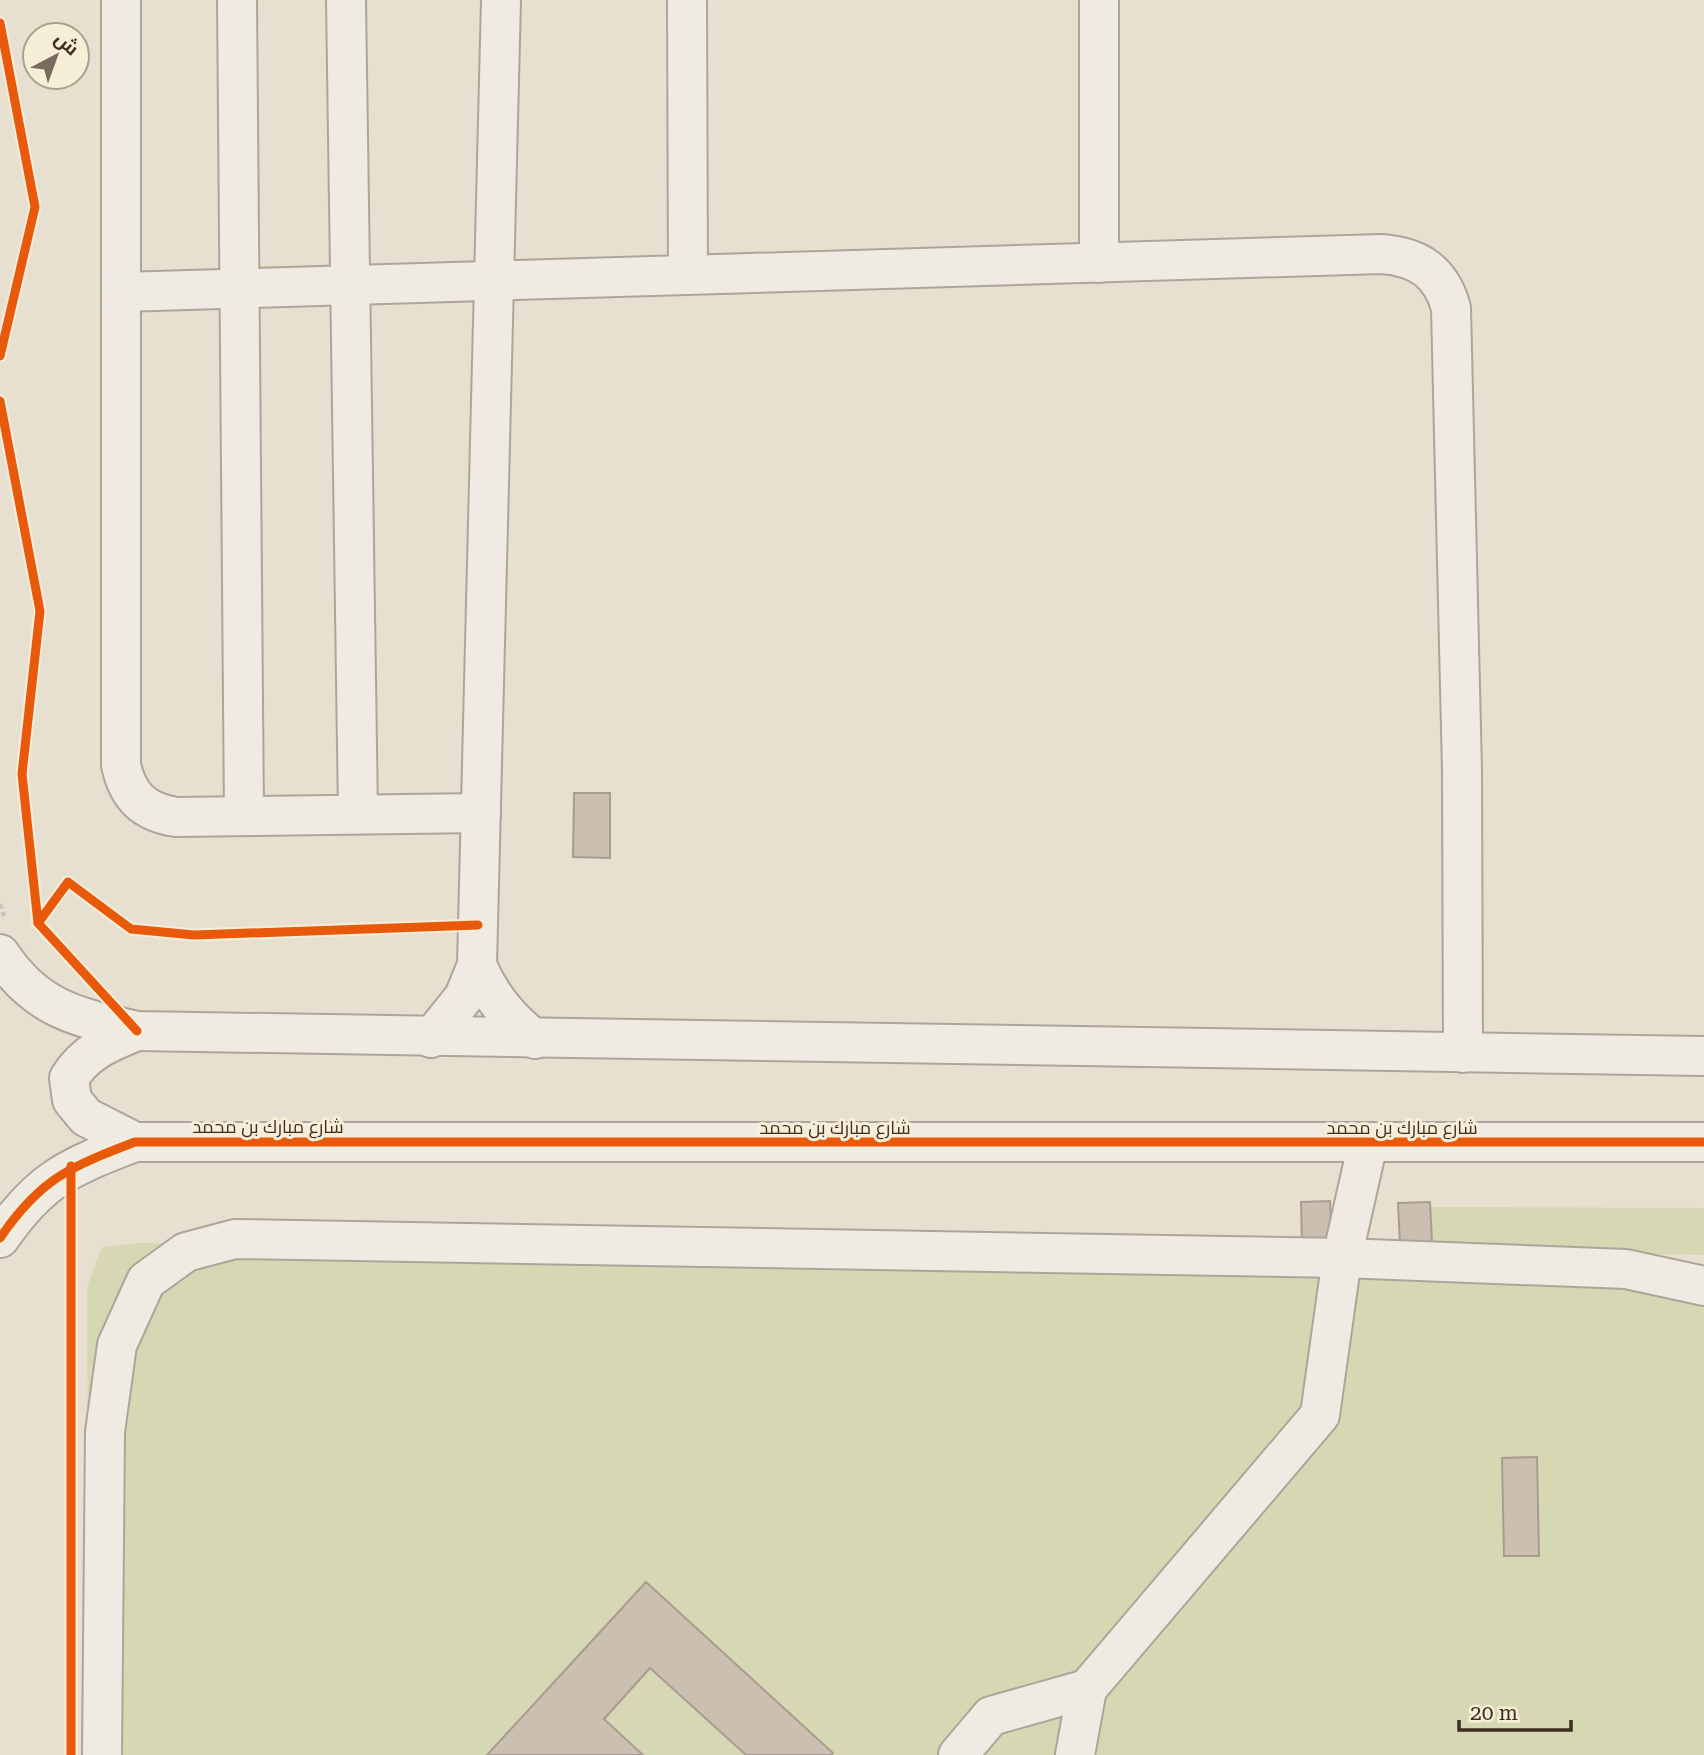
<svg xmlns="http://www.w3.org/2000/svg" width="1704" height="1755" viewBox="0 0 1704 1755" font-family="'Roboto Serif',Cairo,serif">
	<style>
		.green { fill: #d6d7b3 }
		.building { fill: #cbbfb2; stroke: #a89c90; stroke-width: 2 }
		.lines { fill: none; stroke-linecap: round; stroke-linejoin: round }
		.minor-casing { stroke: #ada599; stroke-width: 42 }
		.path { stroke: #c8c2b9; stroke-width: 4.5; stroke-dasharray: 5 3.5; stroke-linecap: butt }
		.minor { stroke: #efebe3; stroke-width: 38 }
		.cycleway-casing { stroke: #f7eed8; stroke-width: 13 }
		.cycleway { stroke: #e8590c; stroke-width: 9 }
		.labels { text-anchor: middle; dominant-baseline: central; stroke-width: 6; stroke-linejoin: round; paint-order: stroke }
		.street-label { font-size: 18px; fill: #3d2e20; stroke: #f7eed8 }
	</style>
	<rect width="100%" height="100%" fill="#e7e0d1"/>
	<g class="green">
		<polygon points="1425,1207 1704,1208 1704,1255 1420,1250"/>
		<polygon points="138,1243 1704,1267 1704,1755 89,1755 87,1287 102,1247"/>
	</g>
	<g class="building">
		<polygon points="574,793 610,793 610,858 573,857"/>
		<polygon points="1330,1201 1332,1243 1302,1244 1301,1202"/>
		<polygon points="1430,1202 1432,1243 1400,1244 1398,1203"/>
		<polygon points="1537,1457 1539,1556 1504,1556 1502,1458"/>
		<polygon points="646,1582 833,1753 831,1755 746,1755 650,1668 604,1719 643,1755 487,1755"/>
	</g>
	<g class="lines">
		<g class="minor-casing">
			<g id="minor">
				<path d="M121,0V765C128,797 144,812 176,817L481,813"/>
				<polyline points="237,0 244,816"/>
				<polyline points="346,0 358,814"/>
				<polyline points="687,0 688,275"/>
				<polyline points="1099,0 1099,263"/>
				<path d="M121,292L1382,254C1419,257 1441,272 1451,308L1462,771L1463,1053"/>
				<path d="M0,954C36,1009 76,1017 137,1031L1704,1056"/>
				<path d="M477,965C490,996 508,1019 535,1039"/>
				<polyline points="431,1038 464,997 477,965 501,0"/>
				<path d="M135,1142L86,1117L72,1100L69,1078C86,1051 108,1043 137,1031"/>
				<path d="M0,1238C41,1178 70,1167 135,1142H1704"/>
				<polyline points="102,1755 105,1432 117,1345 146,1281 186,1252 235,1239 1342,1258 1626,1269 1704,1286"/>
				<polyline points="958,1755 991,1716 1087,1689"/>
				<polyline points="1075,1755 1087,1689 1320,1415 1342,1258 1368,1143"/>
			</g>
		</g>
		<polyline class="path" points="0,904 4,916"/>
		<use href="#minor" class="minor"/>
		<g class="cycleway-casing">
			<g id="cycleway">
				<polyline points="0,23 35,207 0,356"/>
				<polyline points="0,401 40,611 22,774 38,923 68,882 131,929 194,935 478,925"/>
				<polyline points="38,923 137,1031"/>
				<path d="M0,1238C41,1178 70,1167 135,1142H1704"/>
				<polyline points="71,1755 71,1166"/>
			</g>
		</g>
		<use href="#cycleway" class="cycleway"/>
	</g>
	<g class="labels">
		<g class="street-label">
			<text x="268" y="1126">شارع مبارك بن محمد</text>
			<text x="835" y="1127">شارع مبارك بن محمد</text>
			<text x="1402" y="1127">شارع مبارك بن محمد</text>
		</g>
	</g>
	<g transform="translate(56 56) rotate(41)"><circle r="33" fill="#f7eed8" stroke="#ada18e" stroke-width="2"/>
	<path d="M0-5L12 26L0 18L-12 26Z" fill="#786c5e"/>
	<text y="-10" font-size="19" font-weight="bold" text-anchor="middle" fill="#3d2e20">ش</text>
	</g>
	<path d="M1459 1720v10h112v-10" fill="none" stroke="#3d2e20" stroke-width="3.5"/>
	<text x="1470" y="1720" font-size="21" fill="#3d2e20" stroke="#f7eed8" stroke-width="5" paint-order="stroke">20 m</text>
</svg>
